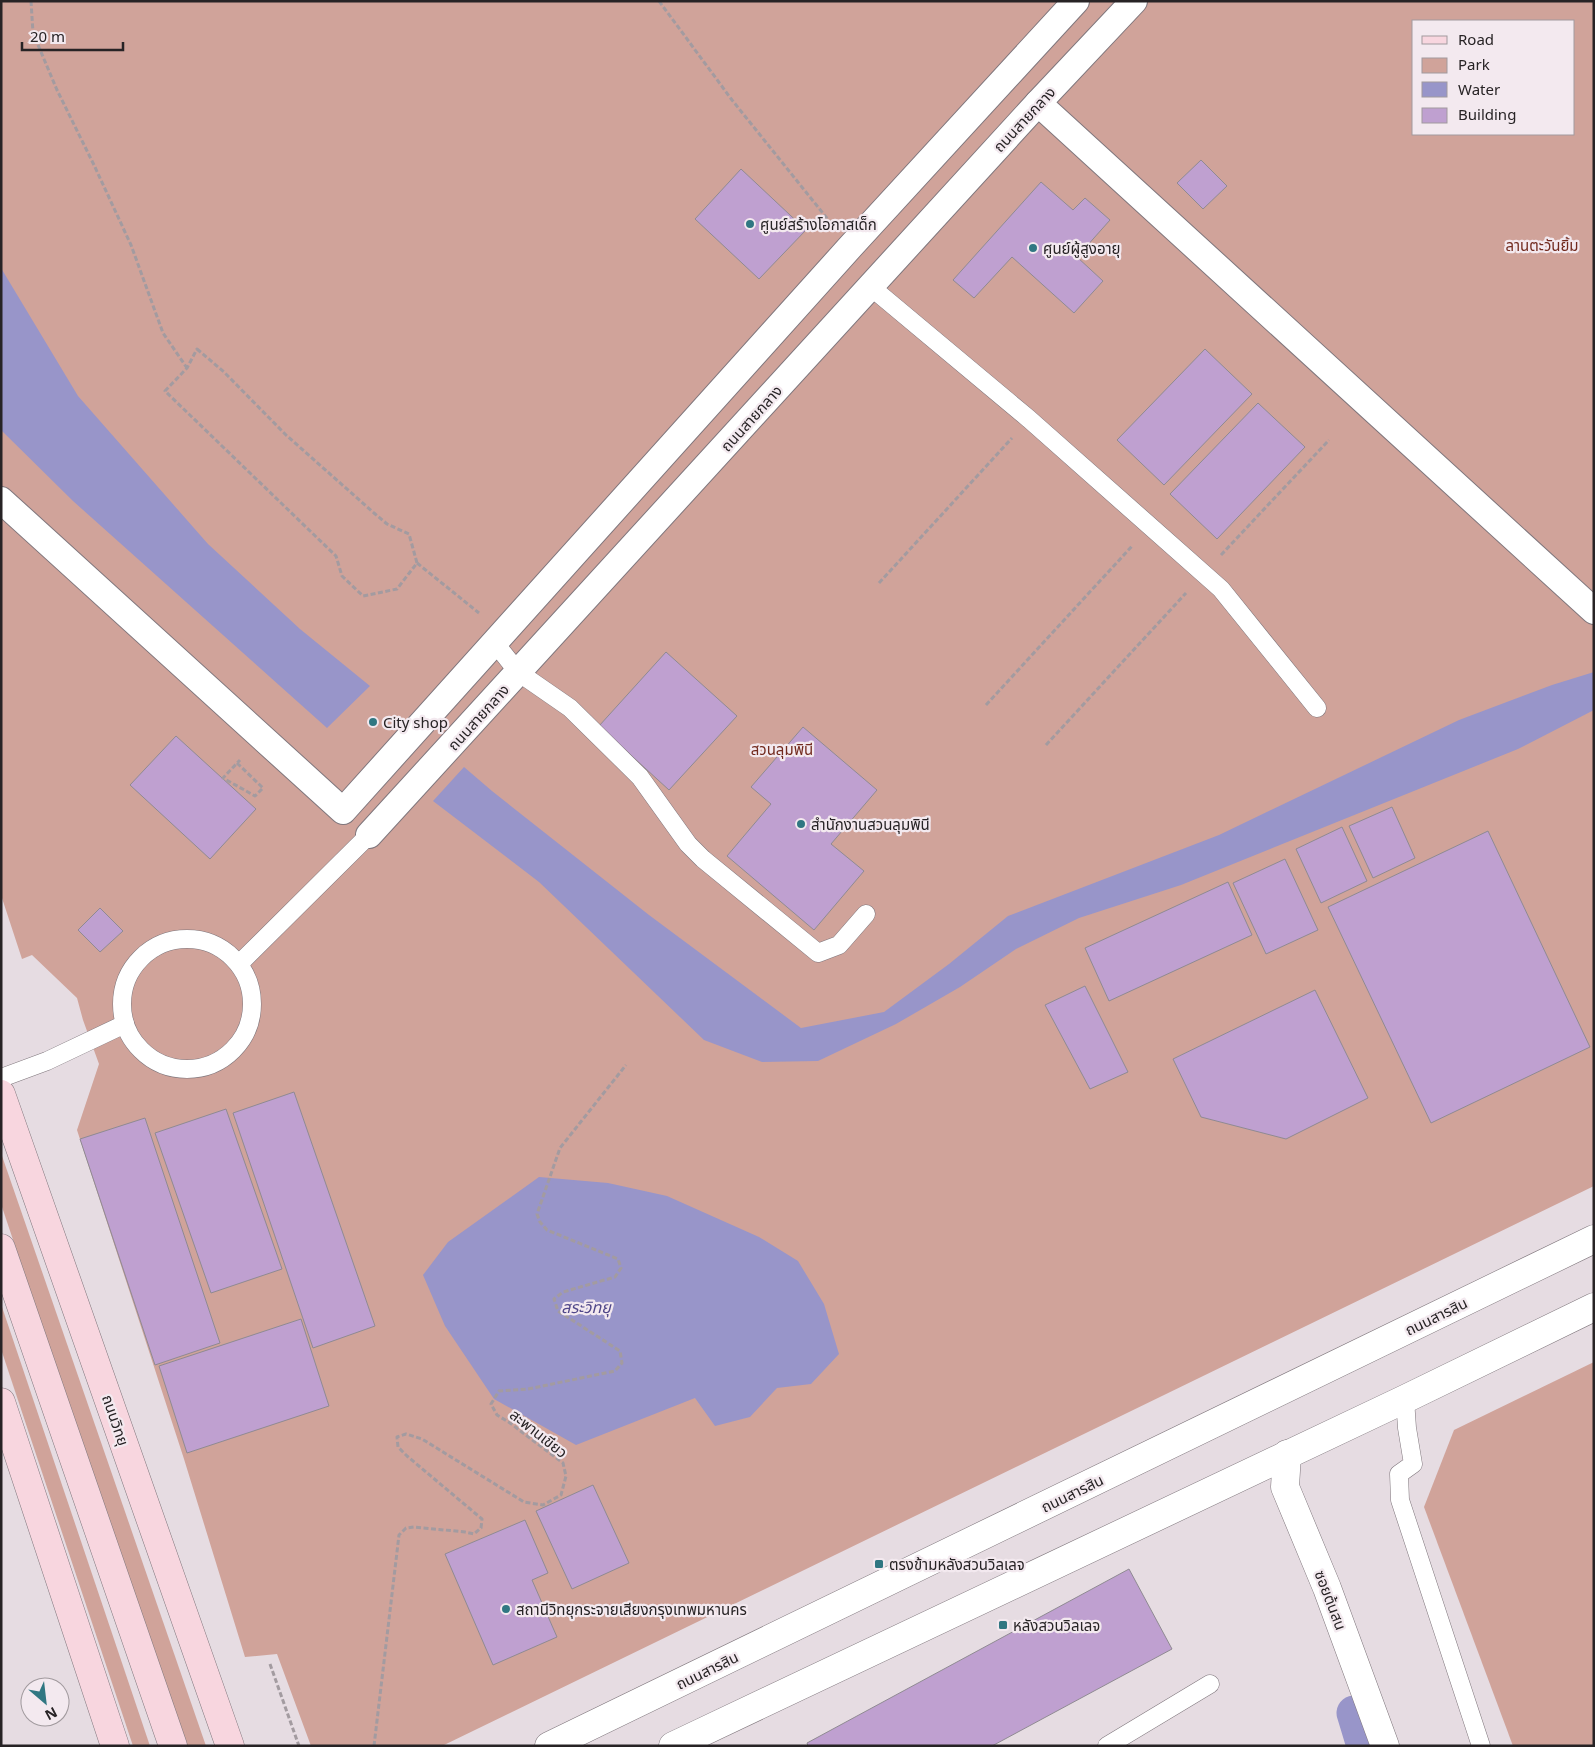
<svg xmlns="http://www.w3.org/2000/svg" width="1595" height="1747" viewBox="0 0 1595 1747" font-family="'Noto Sans','Noto Sans Thai',sans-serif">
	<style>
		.green { fill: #d0a39a; fill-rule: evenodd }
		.water { fill: #9895c9 }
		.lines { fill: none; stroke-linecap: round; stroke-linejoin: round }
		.canal { stroke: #9895c9; stroke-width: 35 }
		.building { fill: #bfa0d0; stroke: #8f8a92 }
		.service-casing { stroke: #7f767c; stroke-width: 19 }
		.pedestrian-casing { stroke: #7f767c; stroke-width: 28 }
		.minor-casing { stroke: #7f767c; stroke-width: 29 }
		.tertiary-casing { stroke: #7f767c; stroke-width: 29 }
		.secondary-casing { stroke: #7f767c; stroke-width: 29 }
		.path { stroke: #a39ba0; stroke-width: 3; stroke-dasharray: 5 2.5; stroke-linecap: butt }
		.service { stroke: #fff; stroke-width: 18 }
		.pedestrian { stroke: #fff; stroke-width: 26 }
		.minor { stroke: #fff; stroke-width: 28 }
		.tertiary { stroke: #fff; stroke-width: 28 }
		.secondary { stroke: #f8d6df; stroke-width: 28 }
		.poi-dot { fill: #307782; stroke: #f3e9ef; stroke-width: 2 }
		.labels { text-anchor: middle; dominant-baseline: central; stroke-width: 4.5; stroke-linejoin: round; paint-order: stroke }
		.street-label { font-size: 15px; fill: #272325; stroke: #f3e9ef }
		.poi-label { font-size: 15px; fill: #272325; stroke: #f3e9ef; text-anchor: start }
		.park-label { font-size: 15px; fill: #722a1e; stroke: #f3e9ef }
		.water-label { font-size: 16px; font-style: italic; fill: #504789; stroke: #f3e9ef }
	</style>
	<rect width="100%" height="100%" fill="#e6dce2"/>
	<g class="green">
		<path d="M1,1H1594V1186L442,1746H311L277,1654L245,1657L184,1459L77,1130L99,1064L83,1020L77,998L32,955L22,959L1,895ZM1414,21H1574V134H1414Z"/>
		<polygon points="1,1153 206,1746 185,1746 80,1439 1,1204"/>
		<polygon points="1,1304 150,1746 133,1746 1,1349"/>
		<polygon points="1594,1362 1594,1746 1513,1746 1424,1507 1454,1430"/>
	</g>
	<g class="water">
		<polygon points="1,268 78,396 208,544 300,629 370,686 327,728 73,501 1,430"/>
		<polygon points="1594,672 1594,710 1518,749 1181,885 1079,918 1016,949 960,987 896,1024 818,1061 762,1062 704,1040 539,882 433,801 464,767 492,791 649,915 801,1028 884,1012 949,964 1008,916 1219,835 1459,720 1552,685"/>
		<polygon points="539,1177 608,1183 667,1196 759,1237 798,1261 824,1304 839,1354 811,1384 777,1388 750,1417 715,1426 695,1398 576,1445 494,1399 445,1326 423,1275 448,1242"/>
	</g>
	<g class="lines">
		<polyline class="canal" points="1354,1713 1364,1746"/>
	</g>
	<g class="building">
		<polygon points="1201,160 1227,186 1203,209 1177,183"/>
		<polygon points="741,169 806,230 759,279 695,219"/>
		<polygon points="1041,182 1073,210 1085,198 1110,220 1077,257 1103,281 1074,313 1012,257 974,298 953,280"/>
		<polygon points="1205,349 1252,394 1164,485 1117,440"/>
		<polygon points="1258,403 1305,447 1217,539 1170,494"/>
		<polygon points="666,652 737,716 669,790 599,726"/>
		<polygon points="803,727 877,790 831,844 864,871 814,930 727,856 771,804 751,787"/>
		<polygon points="176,736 256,809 210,859 130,785"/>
		<polygon points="1392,807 1415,858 1373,878 1349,826"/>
		<polygon points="1342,827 1367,881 1321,903 1296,849"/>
		<polygon points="1488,831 1590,1047 1431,1123 1328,907"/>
		<polygon points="1285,859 1318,930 1266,954 1233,883"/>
		<polygon points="1228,882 1252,935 1109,1001 1085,948"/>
		<polygon points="100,908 123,931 100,952 78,930"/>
		<polygon points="1085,986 1128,1072 1090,1089 1045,1005"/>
		<polygon points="1315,990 1368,1098 1286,1139 1201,1117 1173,1059"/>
		<polygon points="294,1092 375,1326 313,1348 233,1113"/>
		<polygon points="226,1109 282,1269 211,1293 155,1133"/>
		<polygon points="145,1118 220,1343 155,1365 80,1139"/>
		<polygon points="301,1319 329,1406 187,1453 159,1366"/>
		<polygon points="593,1485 629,1563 572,1589 536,1511"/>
		<polygon points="525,1520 548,1573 532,1580 557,1637 493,1665 445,1554"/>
		<polygon points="1129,1569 1172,1649 992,1746 808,1746 807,1743"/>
	</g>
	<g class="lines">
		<g class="service-casing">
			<g id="service">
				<polyline points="871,287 1029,419 1221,589 1317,708"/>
				<polyline points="495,643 518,672 570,708 640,777 688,844 703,859 818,953 839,945 866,914"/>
				<circle cx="187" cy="1004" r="65"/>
				<polyline points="239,964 369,835"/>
				<polyline points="1,1078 47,1061 125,1024"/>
				<polyline points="1405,1399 1407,1428 1413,1464 1399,1474 1400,1500 1481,1746"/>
				<polyline points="1107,1746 1210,1684"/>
			</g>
		</g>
		<g class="pedestrian-casing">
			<g id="pedestrian">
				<polyline points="1038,103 1594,611"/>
				<polyline points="1,500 343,811 851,246 1076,1"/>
				<polyline points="369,835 1038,103 1134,1"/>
			</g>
		</g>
		<g class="minor-casing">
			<polyline id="minor" points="1287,1454 1285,1487 1327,1588 1385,1746"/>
		</g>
		<g class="tertiary-casing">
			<g id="tertiary">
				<polyline points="549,1746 1594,1239"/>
				<polyline points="673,1746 1405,1399 1594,1307"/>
			</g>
		</g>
		<g class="secondary-casing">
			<g id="secondary">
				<polyline points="1,1094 230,1746"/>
				<polyline points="1,1248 173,1746"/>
				<polyline points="1,1402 115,1746"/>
			</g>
		</g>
		<g class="path">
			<polyline points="31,1 33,33 57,90 94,165 131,245 163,333 187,368"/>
			<polyline points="659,1 732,100 830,222"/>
			<polygon points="197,349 224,372 286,435 374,513 387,524 409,534 417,563 397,589 363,596 342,576 336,556 165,391 187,368"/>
			<polyline points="1221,555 1329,440"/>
			<polyline points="417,563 479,613"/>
			<polyline points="879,583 1012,438"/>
			<polyline points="986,705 1133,545"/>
			<polyline points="1046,745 1186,593"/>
			<polyline points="237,763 263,788 255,796 223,778 240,760"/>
			<polyline points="270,1664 299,1746"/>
			<polyline points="374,1746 399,1535 406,1528 414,1527 465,1532 474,1534 481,1528 482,1519 407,1456 398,1447 397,1437 406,1434 422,1439 524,1502 543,1505 561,1495 566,1476 563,1463 510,1423 497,1415 491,1404 499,1391 528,1389 615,1371 622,1363 620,1351 558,1311 554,1299 563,1292 615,1277 621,1268 618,1259 547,1230 540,1222 537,1214 560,1148 626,1065"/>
		</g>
		<use href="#service" class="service"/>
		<use href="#pedestrian" class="pedestrian"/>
		<use href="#minor" class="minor"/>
		<use href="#tertiary" class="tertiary"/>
		<use href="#secondary" class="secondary"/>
	</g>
	<g class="poi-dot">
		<circle cx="750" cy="224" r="5"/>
		<circle cx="1033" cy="248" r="5"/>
		<circle cx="373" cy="722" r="5"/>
		<circle cx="801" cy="824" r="5"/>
		<rect x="874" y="1559" width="10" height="10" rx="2.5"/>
		<circle cx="506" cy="1609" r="5"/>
		<rect x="998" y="1620" width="10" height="10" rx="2.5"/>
	</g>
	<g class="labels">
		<g class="street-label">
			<text transform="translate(1024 119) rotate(-47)">ถนนสายกลาง</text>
			<text transform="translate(751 418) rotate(-48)">ถนนสายกลาง</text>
			<text transform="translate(478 717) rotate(-48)">ถนนสายกลาง</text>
			<text transform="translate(1436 1316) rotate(-26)">ถนนสารสิน</text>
			<text transform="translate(116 1420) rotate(71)">ถนนวิทยุ</text>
			<text transform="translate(539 1433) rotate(38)">สะพานเขียว</text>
			<text transform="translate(1072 1493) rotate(-26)">ถนนสารสิน</text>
			<text transform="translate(1331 1600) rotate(69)">ซอยต้นสน</text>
			<text transform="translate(707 1670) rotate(-26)">ถนนสารสิน</text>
		</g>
		<g class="poi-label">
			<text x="760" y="224">ศูนย์สร้างโอกาสเด็ก</text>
			<text x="1043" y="248">ศูนย์ผู้สูงอายุ</text>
			<text x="383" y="722">City shop</text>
			<text x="811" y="824">สำนักงานสวนลุมพินี</text>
			<text x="889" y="1564">ตรงข้ามหลังสวนวิลเลจ</text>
			<text x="516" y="1609">สถานีวิทยุกระจายเสียงกรุงเทพมหานคร</text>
			<text x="1013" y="1625">หลังสวนวิลเลจ</text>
		</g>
		<g class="park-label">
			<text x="1542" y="245">ลานตะวันยิ้ม</text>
			<text x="782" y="749">สวนลุมพินี</text>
		</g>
		<g class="water-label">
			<text x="586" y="1307">สระวิทยุ</text>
		</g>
	</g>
	<rect width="1595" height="1747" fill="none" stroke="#272325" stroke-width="5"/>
	<rect x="1412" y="20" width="162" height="115" fill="#f3e9ef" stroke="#a19a9e"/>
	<rect x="1422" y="36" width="25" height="8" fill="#f8d6df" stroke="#a19a9e"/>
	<text x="1458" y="45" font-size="15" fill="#272325">Road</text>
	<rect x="1422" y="58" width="25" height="15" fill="#d0a39a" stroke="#a19a9e"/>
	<text x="1458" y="70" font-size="15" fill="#272325">Park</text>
	<rect x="1422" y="82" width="25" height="15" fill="#9895c9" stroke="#a19a9e"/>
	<text x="1458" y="95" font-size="15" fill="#272325">Water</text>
	<rect x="1422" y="108" width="25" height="15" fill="#bfa0d0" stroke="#a19a9e"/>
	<text x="1458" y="120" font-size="15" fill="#272325">Building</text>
	<g transform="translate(45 1702) rotate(152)"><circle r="24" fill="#f3e9ef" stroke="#a19a9e"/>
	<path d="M0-4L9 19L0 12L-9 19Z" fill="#307782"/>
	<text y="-8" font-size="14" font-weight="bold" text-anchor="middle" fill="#272325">N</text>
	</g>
	<path d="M22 42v8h101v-8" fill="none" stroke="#272325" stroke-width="2.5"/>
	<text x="30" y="42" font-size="15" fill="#272325" stroke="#f3e9ef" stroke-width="4" paint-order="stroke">20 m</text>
</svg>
